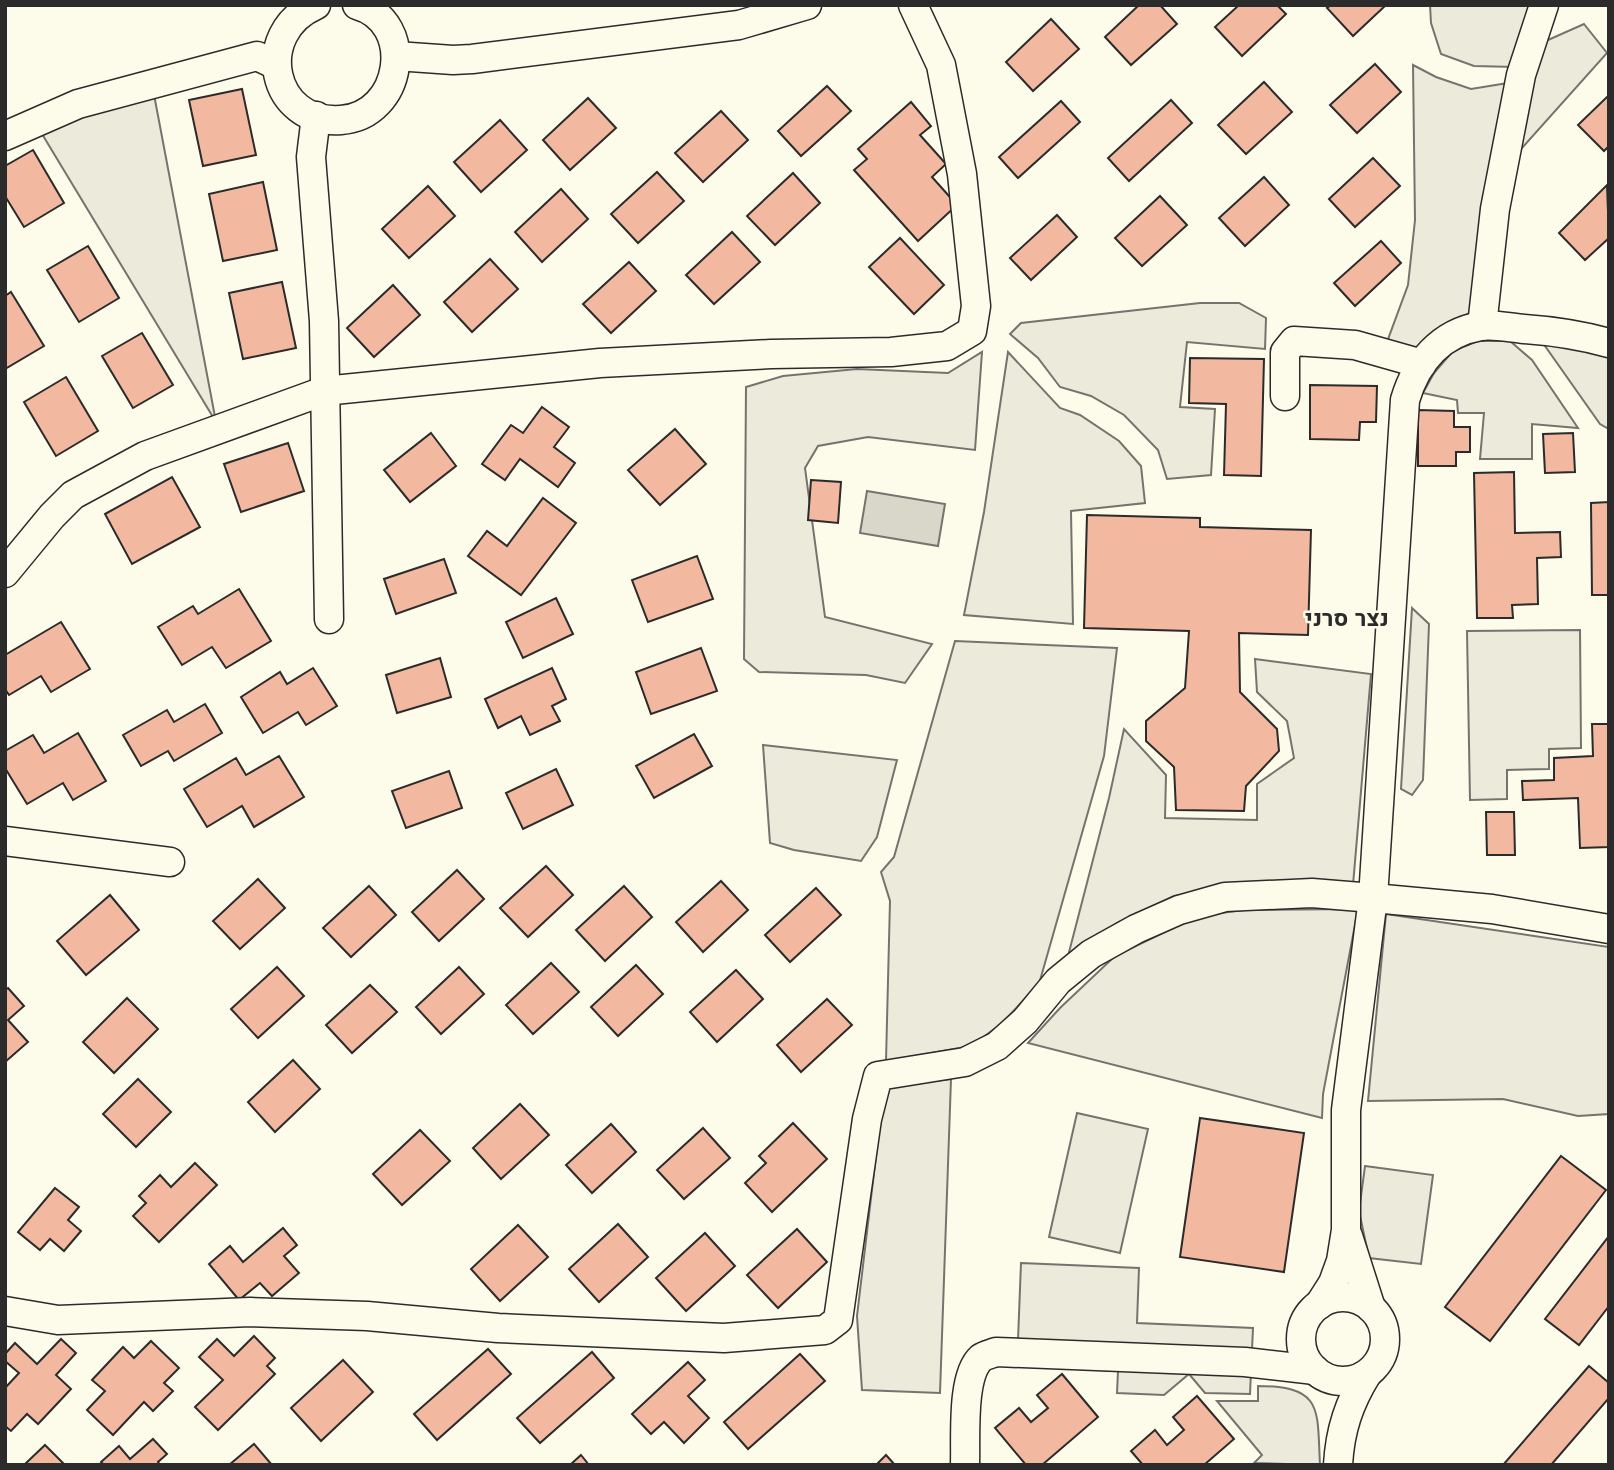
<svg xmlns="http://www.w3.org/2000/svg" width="1614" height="1470" viewBox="0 0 1614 1470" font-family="'Work Sans',Heebo,sans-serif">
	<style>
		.green { fill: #ecebdb; stroke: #74746e; stroke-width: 2 }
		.parking { fill: #eceadb; stroke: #74746e; stroke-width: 2 }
		.water { fill: #d8d7c9; stroke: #74746e; stroke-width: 2 }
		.building { fill: #f2b8a0; stroke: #2b2b2b; stroke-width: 2 }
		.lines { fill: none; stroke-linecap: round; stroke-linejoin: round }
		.minor-casing { stroke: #2b2b2b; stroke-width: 31 }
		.minor { stroke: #fdfbea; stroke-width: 28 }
		.labels { text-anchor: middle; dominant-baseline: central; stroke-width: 5; stroke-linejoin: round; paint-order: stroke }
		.quarter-label { font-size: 23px; font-weight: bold; fill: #2b2b2b; stroke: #fdfbea }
	</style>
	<rect width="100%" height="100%" fill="#fdfbea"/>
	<g class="green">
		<polygon points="1430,5 1534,5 1515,67 1474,66 1441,54 1431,23"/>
		<polygon points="1584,24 1607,53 1521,149 1539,44"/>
		<polygon points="1413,65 1436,77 1471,89 1508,83 1477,310 1454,320 1416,352 1387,342 1408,285 1415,220"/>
		<polygon points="152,84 216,422 39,129"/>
		<polygon points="1200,303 1239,303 1266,318 1265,349 1187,342 1180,407 1215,409 1211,475 1167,479 1158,450 1124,415 1091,396 1060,387 1038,358 1010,334 1021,323"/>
		<polygon points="1538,336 1609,351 1609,429 1600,424"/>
		<polygon points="1478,341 1510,341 1532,360 1578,428 1532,424 1532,459 1480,459 1484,413 1458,413 1457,400 1423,393 1434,373 1453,351"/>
		<polygon points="982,352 975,450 868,437 818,446 805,468 825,617 932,644 905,683 866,675 759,672 744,659 746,387 783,376 857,369 948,373"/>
		<polygon points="1008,352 1060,408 1080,415 1119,441 1141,466 1145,503 1071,511 1073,624 964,615 984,512"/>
		<polygon points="1412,608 1429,624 1423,780 1412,795 1401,789"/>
		<polygon points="1580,630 1581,748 1549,749 1549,769 1507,770 1507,799 1470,800 1467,631"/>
		<polygon points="955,641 1117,648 1104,756 1039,984 1001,1024 971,1046 886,1061 890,901 881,872 894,857"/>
		<polygon points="1255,659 1371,674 1353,885 1227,887 1174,896 1117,923 1067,960 1109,798 1124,729 1166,775 1165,818 1257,820 1257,784 1294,758 1287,721 1257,692"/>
		<polygon points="763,745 897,760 877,837 861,861 794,850 770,843"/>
		<polygon points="1358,909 1323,1094 1322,1118 1028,1043 1060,1008 1115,956 1198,916 1244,910"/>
		<polygon points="1386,914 1609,947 1609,1114 1578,1116 1503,1099 1368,1101"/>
		<polygon points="951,1079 940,1393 862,1390 857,1316 881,1114 886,1087"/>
		<polygon points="1077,1113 1148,1129 1120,1253 1049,1237"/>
		<path d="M1258,1386C1324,1386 1317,1410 1320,1465L1254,1463L1262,1455L1217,1401H1258Z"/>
	</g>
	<g class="parking">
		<polygon points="1365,1166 1433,1175 1421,1264 1369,1258 1359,1211"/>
		<polygon points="1021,1263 1139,1268 1137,1323 1253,1328 1250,1394 1205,1393 1189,1374 1164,1395 1117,1393 1118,1371 1017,1366"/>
	</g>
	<polygon class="water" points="867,491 945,504 938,546 860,533"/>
	<g class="building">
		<polygon points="1139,5 1160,5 1177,24 1131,65 1105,37"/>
		<polygon points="1239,5 1277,5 1286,14 1242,56 1215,27"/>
		<polygon points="1331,5 1386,5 1353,36 1327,8"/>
		<polygon points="1051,19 1079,49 1033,91 1006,62"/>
		<polygon points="1375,64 1401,92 1357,133 1330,105"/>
		<polygon points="1264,82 1292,112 1246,154 1218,125"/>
		<polygon points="827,86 851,111 801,156 778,131"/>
		<polygon points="242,89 256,155 203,166 189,100"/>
		<polygon points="1609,95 1609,146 1604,151 1578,125"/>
		<polygon points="588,98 616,128 570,170 543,140"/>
		<polygon points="1171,100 1192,123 1129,181 1108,158"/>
		<polygon points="1061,101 1080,122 1018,178 999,157"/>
		<polygon points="911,102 931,126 920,135 946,164 932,177 957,205 918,241 854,170 867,159 858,149"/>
		<polygon points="721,111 748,140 703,182 675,153"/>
		<polygon points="500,120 527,150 481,192 454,162"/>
		<polygon points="33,150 64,203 24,227 5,196 5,166"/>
		<polygon points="1373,158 1400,186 1355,227 1329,199"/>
		<polygon points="657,172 684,201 638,243 611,214"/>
		<polygon points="793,173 820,203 775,245 747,216"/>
		<polygon points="1264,177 1289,205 1245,246 1219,218"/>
		<polygon points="263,182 277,250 223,261 209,194"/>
		<polygon points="1607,185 1609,238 1585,260 1559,233"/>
		<polygon points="428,186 455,216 409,258 382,229"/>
		<polygon points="561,189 588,219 542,262 515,232"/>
		<polygon points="1160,196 1187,225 1142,266 1115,238"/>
		<polygon points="1057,215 1077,237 1031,280 1010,258"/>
		<polygon points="732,232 760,262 714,304 686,275"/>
		<polygon points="900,238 944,285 914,314 869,267"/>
		<polygon points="1381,241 1401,263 1355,306 1334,283"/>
		<polygon points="88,246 119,298 79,322 47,270"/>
		<polygon points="490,259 518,289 472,332 444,302"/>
		<polygon points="629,262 656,291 611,333 583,304"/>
		<polygon points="282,282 296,348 243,359 229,293"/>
		<polygon points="393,285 420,315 374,357 347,328"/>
		<polygon points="11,292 44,346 5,369 5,296"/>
		<polygon points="142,333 173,385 133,408 102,356"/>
		<polygon points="1190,358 1264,359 1261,476 1224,475 1226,404 1189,403"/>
		<polygon points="66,377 98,431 56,456 24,402"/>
		<polygon points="1310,385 1377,386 1376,422 1360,422 1359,440 1310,439"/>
		<polygon points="542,407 569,427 554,447 575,463 558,487 520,459 505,480 482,464 511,425 523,433"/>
		<polygon points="1418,410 1454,411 1454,427 1470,427 1470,452 1456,452 1456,466 1418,466"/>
		<polygon points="675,429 706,464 660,505 628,470"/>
		<polygon points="431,433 456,466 410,502 384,470"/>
		<polygon points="1573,433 1575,472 1545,473 1543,434"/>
		<polygon points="288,443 304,491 241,512 224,464"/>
		<polygon points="1514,472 1515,533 1560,532 1561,557 1537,558 1538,604 1512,605 1513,618 1477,618 1474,473"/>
		<polygon points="172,477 200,527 132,564 105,514"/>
		<polygon points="811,480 841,482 838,523 808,520"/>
		<polygon points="543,498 576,523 521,595 468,556 487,531 507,546"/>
		<polygon points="1609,502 1609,595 1592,595 1591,503"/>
		<polygon points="1087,515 1200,518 1200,527 1311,530 1308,635 1239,633 1240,692 1277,729 1279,751 1246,786 1244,811 1176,810 1174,767 1146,741 1146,721 1185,688 1189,631 1084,628"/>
		<polygon points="697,556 713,599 648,622 632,580"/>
		<polygon points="444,559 456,593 396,614 384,579"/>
		<polygon points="239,589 271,641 226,668 212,647 182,665 158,627 193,606 198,614"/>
		<polygon points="556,598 573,634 523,658 506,622"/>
		<polygon points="61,622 90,669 51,692 41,676 9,695 5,689 5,655"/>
		<polygon points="701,648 717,691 651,714 636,672"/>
		<polygon points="440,658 451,697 397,713 386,675"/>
		<polygon points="313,668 337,706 306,725 298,712 263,733 241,697 280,672 287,684"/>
		<polygon points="552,668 566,699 552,706 560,721 530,735 521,716 498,728 485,699"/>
		<polygon points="205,704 222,733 174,761 168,751 141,766 123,735 167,710 174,722"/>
		<polygon points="1592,724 1609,724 1609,847 1580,848 1578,798 1523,800 1522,781 1554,780 1554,758 1593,756"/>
		<polygon points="78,733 106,781 73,800 63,783 27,804 5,768 5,751 33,735 44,753"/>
		<polygon points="694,734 712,766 654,798 636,766"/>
		<polygon points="279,756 304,797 254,827 242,806 207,827 184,789 236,758 246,775"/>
		<polygon points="556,769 573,805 523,829 506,793"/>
		<polygon points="449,771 462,808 406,828 392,791"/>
		<polygon points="1486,812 1514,812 1515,855 1487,855"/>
		<polygon points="546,866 573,895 528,937 500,908"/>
		<polygon points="457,870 484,899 439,941 412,912"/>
		<polygon points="258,879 285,908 240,949 213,921"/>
		<polygon points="721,881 748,910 703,952 676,922"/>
		<polygon points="369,886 396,915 351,957 323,928"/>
		<polygon points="624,886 652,917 605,961 576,930"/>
		<polygon points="816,888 841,915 790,962 765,935"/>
		<polygon points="110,895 139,930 86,975 57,941"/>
		<polygon points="551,963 579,992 533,1034 506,1005"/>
		<polygon points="636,965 663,994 618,1036 591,1007"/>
		<polygon points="277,967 304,996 258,1038 231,1009"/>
		<polygon points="459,967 484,994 441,1034 416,1007"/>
		<polygon points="736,970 763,999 717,1042 690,1012"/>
		<polygon points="370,985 397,1012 352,1053 326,1025"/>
		<polygon points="8,988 24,1006 8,1020 28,1042 5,1062 5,990"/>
		<polygon points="127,998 158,1029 114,1073 83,1042"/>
		<polygon points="827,999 852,1025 801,1072 777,1045"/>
		<polygon points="293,1060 320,1089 275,1132 248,1102"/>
		<polygon points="138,1079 171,1112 136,1147 103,1114"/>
		<polygon points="520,1104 549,1135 501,1179 473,1148"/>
		<polygon points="1200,1118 1304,1133 1284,1272 1180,1257"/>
		<polygon points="793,1123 827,1159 772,1212 745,1183 766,1163 759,1156"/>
		<polygon points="611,1124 636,1152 592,1193 566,1165"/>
		<polygon points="703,1128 730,1158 684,1199 657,1170"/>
		<polygon points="420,1130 450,1161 402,1205 373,1174"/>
		<polygon points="1561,1156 1606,1190 1490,1341 1445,1307"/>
		<polygon points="195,1163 217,1185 159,1242 133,1216 146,1203 139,1196 160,1175 171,1187"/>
		<polygon points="55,1188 79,1207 68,1220 81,1231 64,1251 50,1239 40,1250 18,1232"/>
		<polygon points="618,1224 648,1257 599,1302 569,1269"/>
		<polygon points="518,1225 548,1257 500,1301 471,1269"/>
		<polygon points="283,1228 297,1245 284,1256 299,1273 272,1296 260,1283 239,1300 209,1264 230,1246 243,1262"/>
		<polygon points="797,1229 827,1262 778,1308 747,1275"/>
		<polygon points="705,1233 735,1266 686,1311 656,1278"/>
		<polygon points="1609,1236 1609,1306 1579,1345 1545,1319"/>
		<polygon points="254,1336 275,1358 267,1366 275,1374 218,1430 195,1407 223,1380 199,1357 217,1339 234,1356"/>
		<polygon points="61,1339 76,1353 56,1375 71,1389 38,1424 27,1414 11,1431 5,1426 5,1388 19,1373 5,1361 5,1354 15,1343 37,1364"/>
		<polygon points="151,1341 179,1368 164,1383 173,1391 153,1411 144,1402 113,1435 87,1410 105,1391 92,1380 123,1347 134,1358"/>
		<polygon points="488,1349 511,1374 437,1440 414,1414"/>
		<polygon points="592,1352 614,1378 540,1443 517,1418"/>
		<polygon points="800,1354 825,1381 748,1449 724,1422"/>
		<polygon points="343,1360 373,1392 321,1441 291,1408"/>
		<polygon points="688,1362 705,1380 688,1396 709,1418 684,1443 664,1422 651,1434 632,1414"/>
		<polygon points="1589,1366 1609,1383 1609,1398 1551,1465 1503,1465"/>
		<polygon points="1062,1374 1098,1417 1042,1465 1026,1465 995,1428 1019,1408 1031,1422 1048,1408 1037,1395"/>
		<polygon points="1197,1396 1234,1439 1204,1465 1143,1465 1131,1451 1155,1430 1167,1445 1184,1430 1173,1417"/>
		<polygon points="153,1439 167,1454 158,1462 160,1465 104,1465 101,1462 119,1446 130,1459"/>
		<polygon points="254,1444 272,1465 229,1465"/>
		<polygon points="45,1445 65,1465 24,1465"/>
		<polygon points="581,1455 589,1465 570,1465"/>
		<polygon points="886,1455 895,1465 876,1465"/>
	</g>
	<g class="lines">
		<g class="minor-casing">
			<g id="minor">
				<path d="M316,5C252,33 271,125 341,120C403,116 417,22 357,5"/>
				<polyline points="396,56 453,60 472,59 739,25 807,5"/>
				<polyline points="316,116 311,157 324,321 329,619"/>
				<polyline points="5,136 78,104 257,56 276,65"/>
				<polyline points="1482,326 1495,209 1521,75 1544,5"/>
				<polyline points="1285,396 1285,352 1294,341 1355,345 1422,364"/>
				<polyline points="5,573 52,516 73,495 145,456 324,391 600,363 771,354 891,352 947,346 972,331 976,306 962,174 941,65 913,5"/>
				<polyline points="5,841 170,862"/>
				<polyline points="1348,1236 1371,1308"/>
				<circle cx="1343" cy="1339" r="42"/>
				<path d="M1319,1305L1333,1283L1341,1261L1346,1230V1110L1373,898L1405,400C1416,363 1440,333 1481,326C1494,324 1511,328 1524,329C1553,331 1580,335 1609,343"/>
				<polyline points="5,1311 58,1320 250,1312 367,1316 498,1328 724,1338 825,1330 838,1320 867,1119 878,1076 965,1062 997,1046 1025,1021 1058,981 1091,954 1136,929 1179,910 1225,897 1312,893 1373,898 1492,909 1609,929"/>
				<path d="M965,1465C966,1438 961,1376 981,1358C985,1355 991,1354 996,1352L1245,1362L1315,1370"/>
				<path d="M1338,1465C1340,1430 1349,1403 1367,1374"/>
			</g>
		</g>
		<use href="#minor" class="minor"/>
	</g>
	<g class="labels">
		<g class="quarter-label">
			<text x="1347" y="618">נצר סרני</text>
		</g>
	</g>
	<rect width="1614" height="1470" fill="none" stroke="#2b2b2b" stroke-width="14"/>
</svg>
